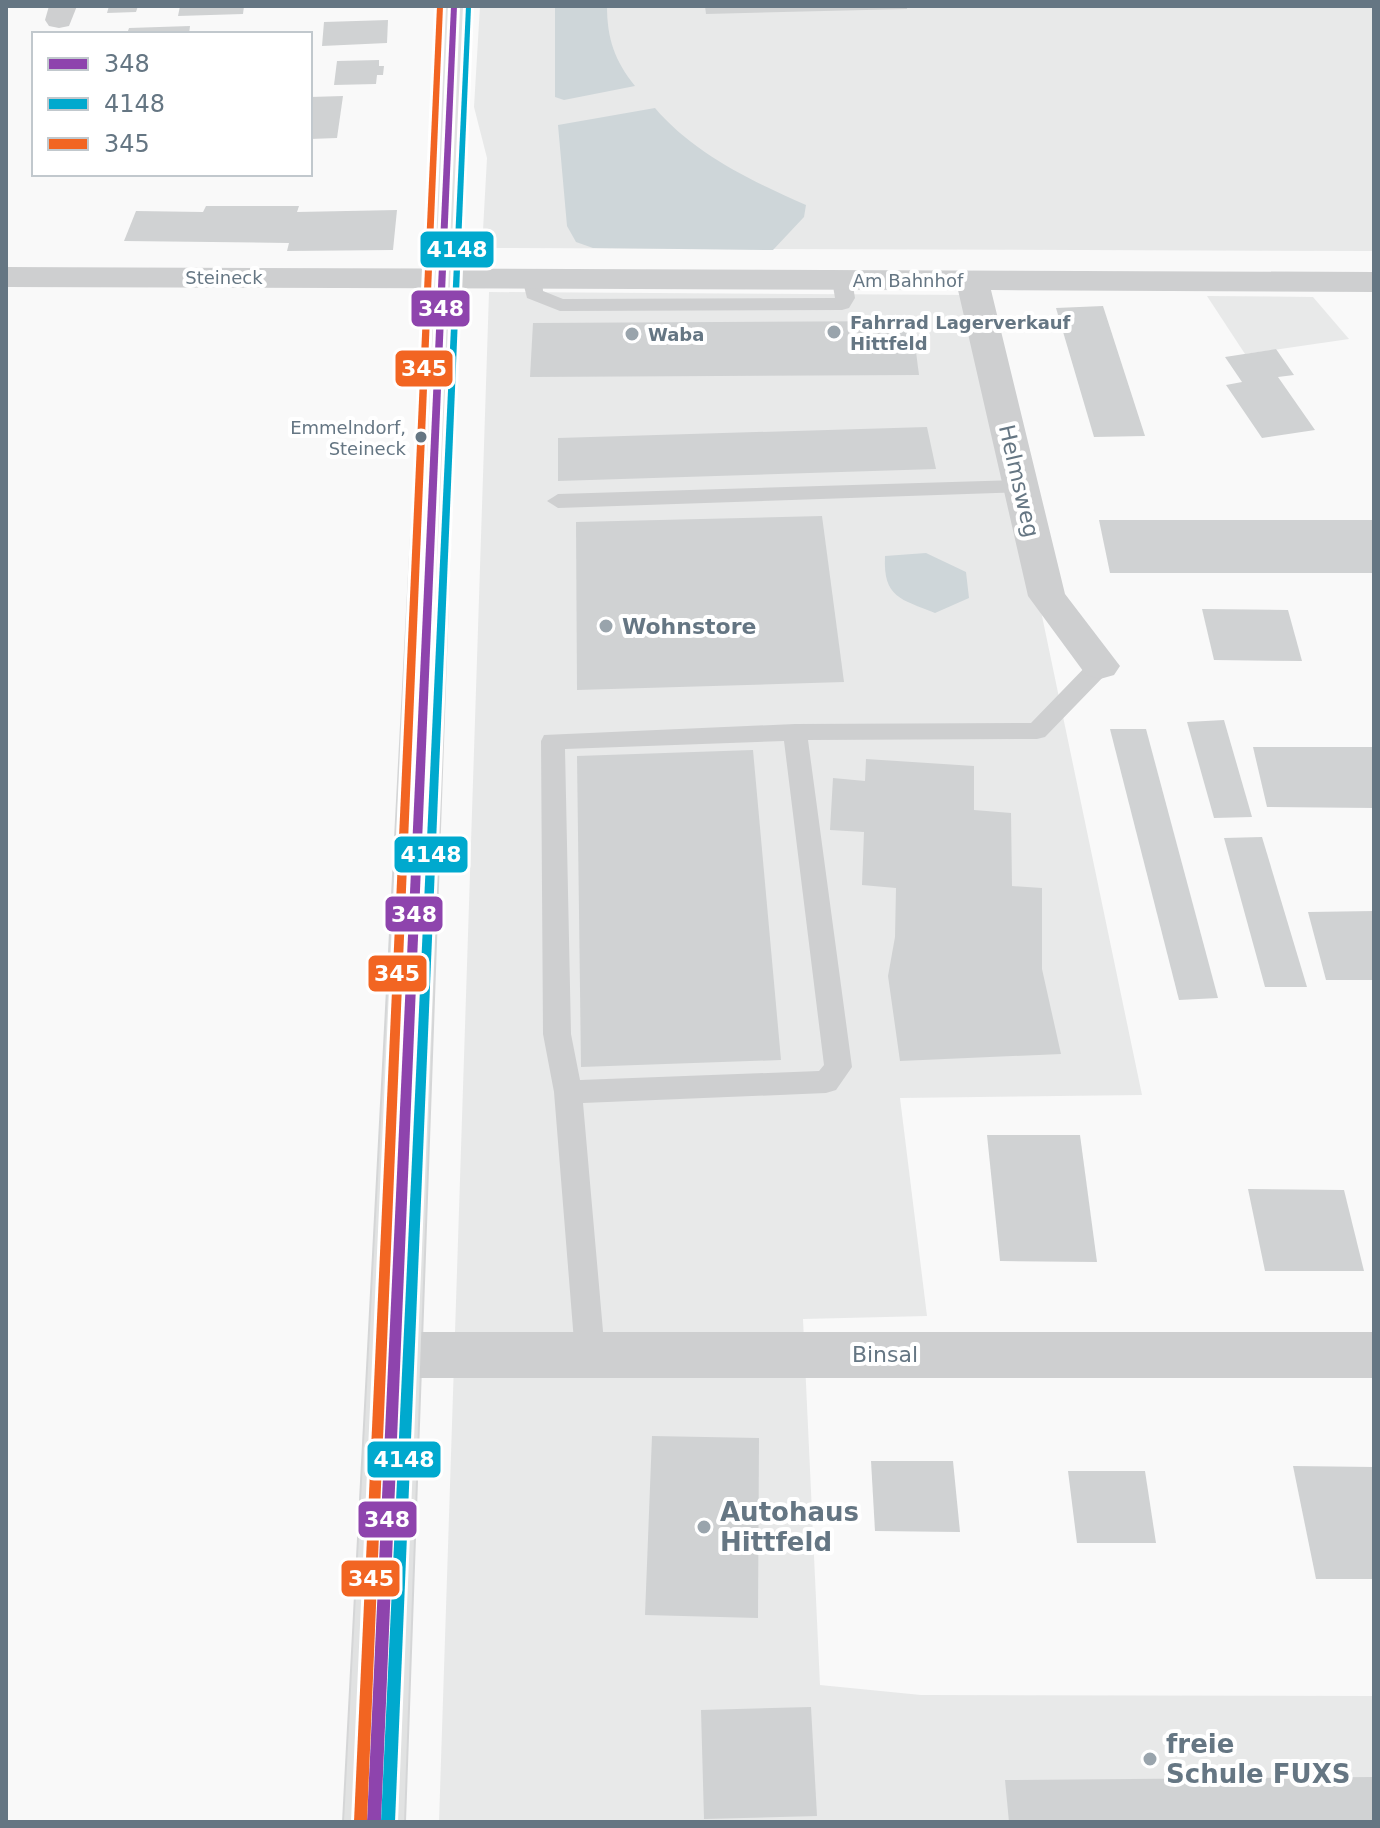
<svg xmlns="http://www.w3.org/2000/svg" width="1380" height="1828" viewBox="0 0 1380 1828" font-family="'DejaVu Sans',sans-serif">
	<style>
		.built { fill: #e8e9e9 }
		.water { fill: #ced6d9 }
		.building { fill: #d0d2d3 }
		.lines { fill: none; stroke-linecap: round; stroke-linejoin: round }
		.secondary-casing { stroke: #d5d6d7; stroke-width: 4 }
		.lane { fill: #cecfd0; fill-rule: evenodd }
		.street { fill: #cecfd0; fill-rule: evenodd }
		.secondary { fill: #e1e2e2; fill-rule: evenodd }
		.bus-1-casing { stroke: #fff; stroke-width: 6 }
		.bus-2-casing { stroke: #fff; stroke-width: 6 }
		.bus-3-casing { stroke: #fff; stroke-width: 6 }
		.bus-1 { fill: #8e44ad; fill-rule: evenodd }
		.bus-2 { fill: #00a9ce; fill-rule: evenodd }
		.bus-3 { fill: #f26522; fill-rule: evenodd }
		.poi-dot { fill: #99a4ac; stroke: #fff; stroke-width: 3 }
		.bus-dot { fill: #657683; stroke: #fff; stroke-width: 3 }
		.labels { text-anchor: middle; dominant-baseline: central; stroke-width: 8; stroke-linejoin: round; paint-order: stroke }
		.far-street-label { font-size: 18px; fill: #657683; stroke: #fff }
		.far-poi-label { font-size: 18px; font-weight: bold; fill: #657683; stroke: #fff; text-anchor: start }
		.far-bus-label { font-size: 18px; fill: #657683; stroke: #fff; text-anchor: end }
		.street-label { font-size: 22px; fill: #657683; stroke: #fff }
		.poi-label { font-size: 22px; font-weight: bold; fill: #657683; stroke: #fff; text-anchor: start }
		.near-poi-label { font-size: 26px; font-weight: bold; fill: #657683; stroke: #fff; text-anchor: start }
		.line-badge { stroke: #fff; stroke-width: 3 }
		.badge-label { font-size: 22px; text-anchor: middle; font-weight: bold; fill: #fff }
	</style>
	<rect width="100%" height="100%" fill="#f9f9f9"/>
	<g class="built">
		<polygon points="480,6 1374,6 1374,251 482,248 487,158 474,107"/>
		<polygon points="489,292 975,295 1142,1095 900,1098 927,1316 803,1319 820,1685 921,1695 1374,1696 1374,1822 439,1822"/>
		<polygon points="1207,296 1313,297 1349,339 1245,354"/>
	</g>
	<g class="water">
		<path d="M555,6H607C607,39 615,61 635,86L564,100L555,97Z"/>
		<path d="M655,108C693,153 753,182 806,205L804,217L773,250L593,248L576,242L567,226L558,125Z"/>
		<path d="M926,553L966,572L969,598L935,613C901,599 883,598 885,556Z"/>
	</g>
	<g class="building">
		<polygon points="109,6 138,6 136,12 107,13"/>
		<polygon points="180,6 244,6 243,14 178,16"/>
		<polygon points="705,6 907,6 907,9 706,14"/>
		<polygon points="388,20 387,43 322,46 324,22"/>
		<polygon points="190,26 189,34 127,34 129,28"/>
		<polygon points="379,60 379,66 384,66 383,75 377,75 376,84 334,85 337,61"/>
		<polygon points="343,96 337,138 310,139 310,97"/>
		<polygon points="206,206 299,206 297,212 397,210 393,250 287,251 289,243 124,241 136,211 203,212"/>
		<polygon points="1103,306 1145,436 1094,437 1056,308"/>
		<polygon points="912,321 919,375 530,377 533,323"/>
		<polygon points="1276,349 1294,375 1278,377 1315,430 1262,438 1226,385 1242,382 1225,357"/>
		<polygon points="927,427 936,469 558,481 558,438"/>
		<polygon points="822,516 844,682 577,690 576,522"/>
		<polygon points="1099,520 1374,520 1374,573 1110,573"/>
		<polygon points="1202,609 1288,610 1302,661 1214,660"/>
		<polygon points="1224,720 1252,817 1214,818 1187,722"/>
		<polygon points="1110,729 1146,729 1218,998 1179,1000"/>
		<polygon points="1253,747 1374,747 1374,808 1267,807"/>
		<polygon points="753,750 781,1060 581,1067 577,756"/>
		<polygon points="866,759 974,766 974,810 1011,813 1012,886 1042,888 1042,969 1061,1054 900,1061 888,976 895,937 896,888 862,885 864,832 830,830 833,778 865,781"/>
		<polygon points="1262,837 1307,987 1265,987 1224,838"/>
		<polygon points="1374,911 1374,980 1326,980 1308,912"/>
		<polygon points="987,1135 1080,1135 1097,1262 1000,1261"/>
		<polygon points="1248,1189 1344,1190 1364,1271 1265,1271"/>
		<polygon points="652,1436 759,1438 758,1618 645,1615"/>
		<polygon points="871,1461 953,1461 960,1532 875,1531"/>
		<polygon points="1293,1466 1374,1467 1374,1579 1316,1579"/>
		<polygon points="1068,1471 1145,1471 1156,1543 1077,1543"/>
		<polygon points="811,1707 817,1816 704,1819 701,1710"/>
		<polygon points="1374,1777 1374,1822 1009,1822 1005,1780"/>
	</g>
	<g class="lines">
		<g class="secondary-casing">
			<polygon id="secondary" points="440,6 468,6 404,1822 344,1822"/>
		</g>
		<g class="lane">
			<polygon points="532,272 542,278 543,291 563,299 835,298 832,280 842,274 852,280 855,298 849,308 842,310 560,311 527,298 522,278"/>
			<polygon points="1021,480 1029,482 1032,487 1029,492 558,508 547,501 558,494"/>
			<path d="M1100,658L1108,660L1112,666L1108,672L1045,737L1037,739L808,740L852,1067L836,1090L826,1093L583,1103L605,1354L601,1364L590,1368L579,1364L575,1354L554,1092L543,1034L541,741L544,735L795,724L1031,723L1092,660ZM784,741L824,1065L819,1071L580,1080L571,1034L565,749Z"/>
		</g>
		<g class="street">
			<polygon points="49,6 77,6 69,26 59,28 49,26 45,20"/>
			<polygon points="6,267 1374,272 1374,292 991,290 1065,594 1120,666 1114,675 1100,679 1086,675 1028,596 958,290 6,287"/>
			<polygon points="397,1332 1374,1332 1374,1378 397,1378 379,1372 371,1355 379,1338"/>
		</g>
		<use href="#secondary" class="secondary"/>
		<g class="bus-1-casing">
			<polygon id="bus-1" points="451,6 457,6 381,1822 367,1822"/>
		</g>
		<g class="bus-2-casing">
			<polygon id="bus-2" points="466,6 471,7 395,1822 381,1822"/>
		</g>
		<g class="bus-3-casing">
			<polygon id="bus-3" points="437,6 443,6 367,1821 354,1822"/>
		</g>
		<use href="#bus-1" class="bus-1"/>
		<use href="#bus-2" class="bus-2"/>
		<use href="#bus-3" class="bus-3"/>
	</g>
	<g class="poi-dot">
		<circle cx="834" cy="332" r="8"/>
		<circle cx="632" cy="334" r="8"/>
		<circle cx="606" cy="626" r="8"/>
		<circle cx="704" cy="1527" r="8"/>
		<circle cx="1150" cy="1759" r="8"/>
	</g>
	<circle class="bus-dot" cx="421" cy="437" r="7"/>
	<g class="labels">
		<g class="far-street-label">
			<text x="224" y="277">Steineck</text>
			<text x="908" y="280">Am Bahnhof</text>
		</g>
		<g class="far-poi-label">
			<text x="850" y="322">Fahrrad Lagerverkauf<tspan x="850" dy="21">Hittfeld</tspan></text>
			<text x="648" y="334">Waba</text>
		</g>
		<g class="far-bus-label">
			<text x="406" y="427">Emmelndorf,<tspan x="406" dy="21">Steineck</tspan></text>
		</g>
		<g class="street-label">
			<text transform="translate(1019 481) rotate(77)">Helmsweg</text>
			<text x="885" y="1354">Binsal</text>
		</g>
		<g class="poi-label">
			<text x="622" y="626">Wohnstore</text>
		</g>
		<g class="near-poi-label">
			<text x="720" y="1512">Autohaus<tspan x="720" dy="30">Hittfeld</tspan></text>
			<text x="1166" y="1744">freie<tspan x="1166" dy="30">Schule FUXS</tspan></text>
		</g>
	</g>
	<g class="line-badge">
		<rect x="419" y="230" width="76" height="39" rx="8" fill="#00a9ce"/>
		<rect x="410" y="289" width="61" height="39" rx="8" fill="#8e44ad"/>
		<rect x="394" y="349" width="60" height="39" rx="8" fill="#f26522"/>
		<rect x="393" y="835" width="76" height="39" rx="8" fill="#00a9ce"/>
		<rect x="384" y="895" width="60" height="38" rx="8" fill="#8e44ad"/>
		<rect x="367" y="954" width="61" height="39" rx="8" fill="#f26522"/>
		<rect x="366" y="1440" width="76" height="39" rx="8" fill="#00a9ce"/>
		<rect x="357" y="1500" width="61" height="39" rx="8" fill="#8e44ad"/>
		<rect x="340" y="1559" width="61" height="39" rx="8" fill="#f26522"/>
	</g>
	<g class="badge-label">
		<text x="457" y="257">4148</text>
		<text x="441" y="316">348</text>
		<text x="424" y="376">345</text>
		<text x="431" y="862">4148</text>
		<text x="414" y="922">348</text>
		<text x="397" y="981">345</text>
		<text x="404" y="1467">4148</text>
		<text x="387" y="1527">348</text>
		<text x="371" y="1586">345</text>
	</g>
	<rect width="1380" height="1828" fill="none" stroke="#657683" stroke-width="16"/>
	<rect x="32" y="32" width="280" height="144" fill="#ffffff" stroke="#c1c8cd" stroke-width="2"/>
	<rect x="48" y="58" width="40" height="12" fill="#8e44ad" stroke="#c1c8cd" stroke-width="2"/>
	<text x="104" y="72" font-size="24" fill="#657683">348</text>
	<rect x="48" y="98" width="40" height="12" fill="#00a9ce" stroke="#c1c8cd" stroke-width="2"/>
	<text x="104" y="112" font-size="24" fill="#657683">4148</text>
	<rect x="48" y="138" width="40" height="12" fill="#f26522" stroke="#c1c8cd" stroke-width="2"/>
	<text x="104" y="152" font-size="24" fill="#657683">345</text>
</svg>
